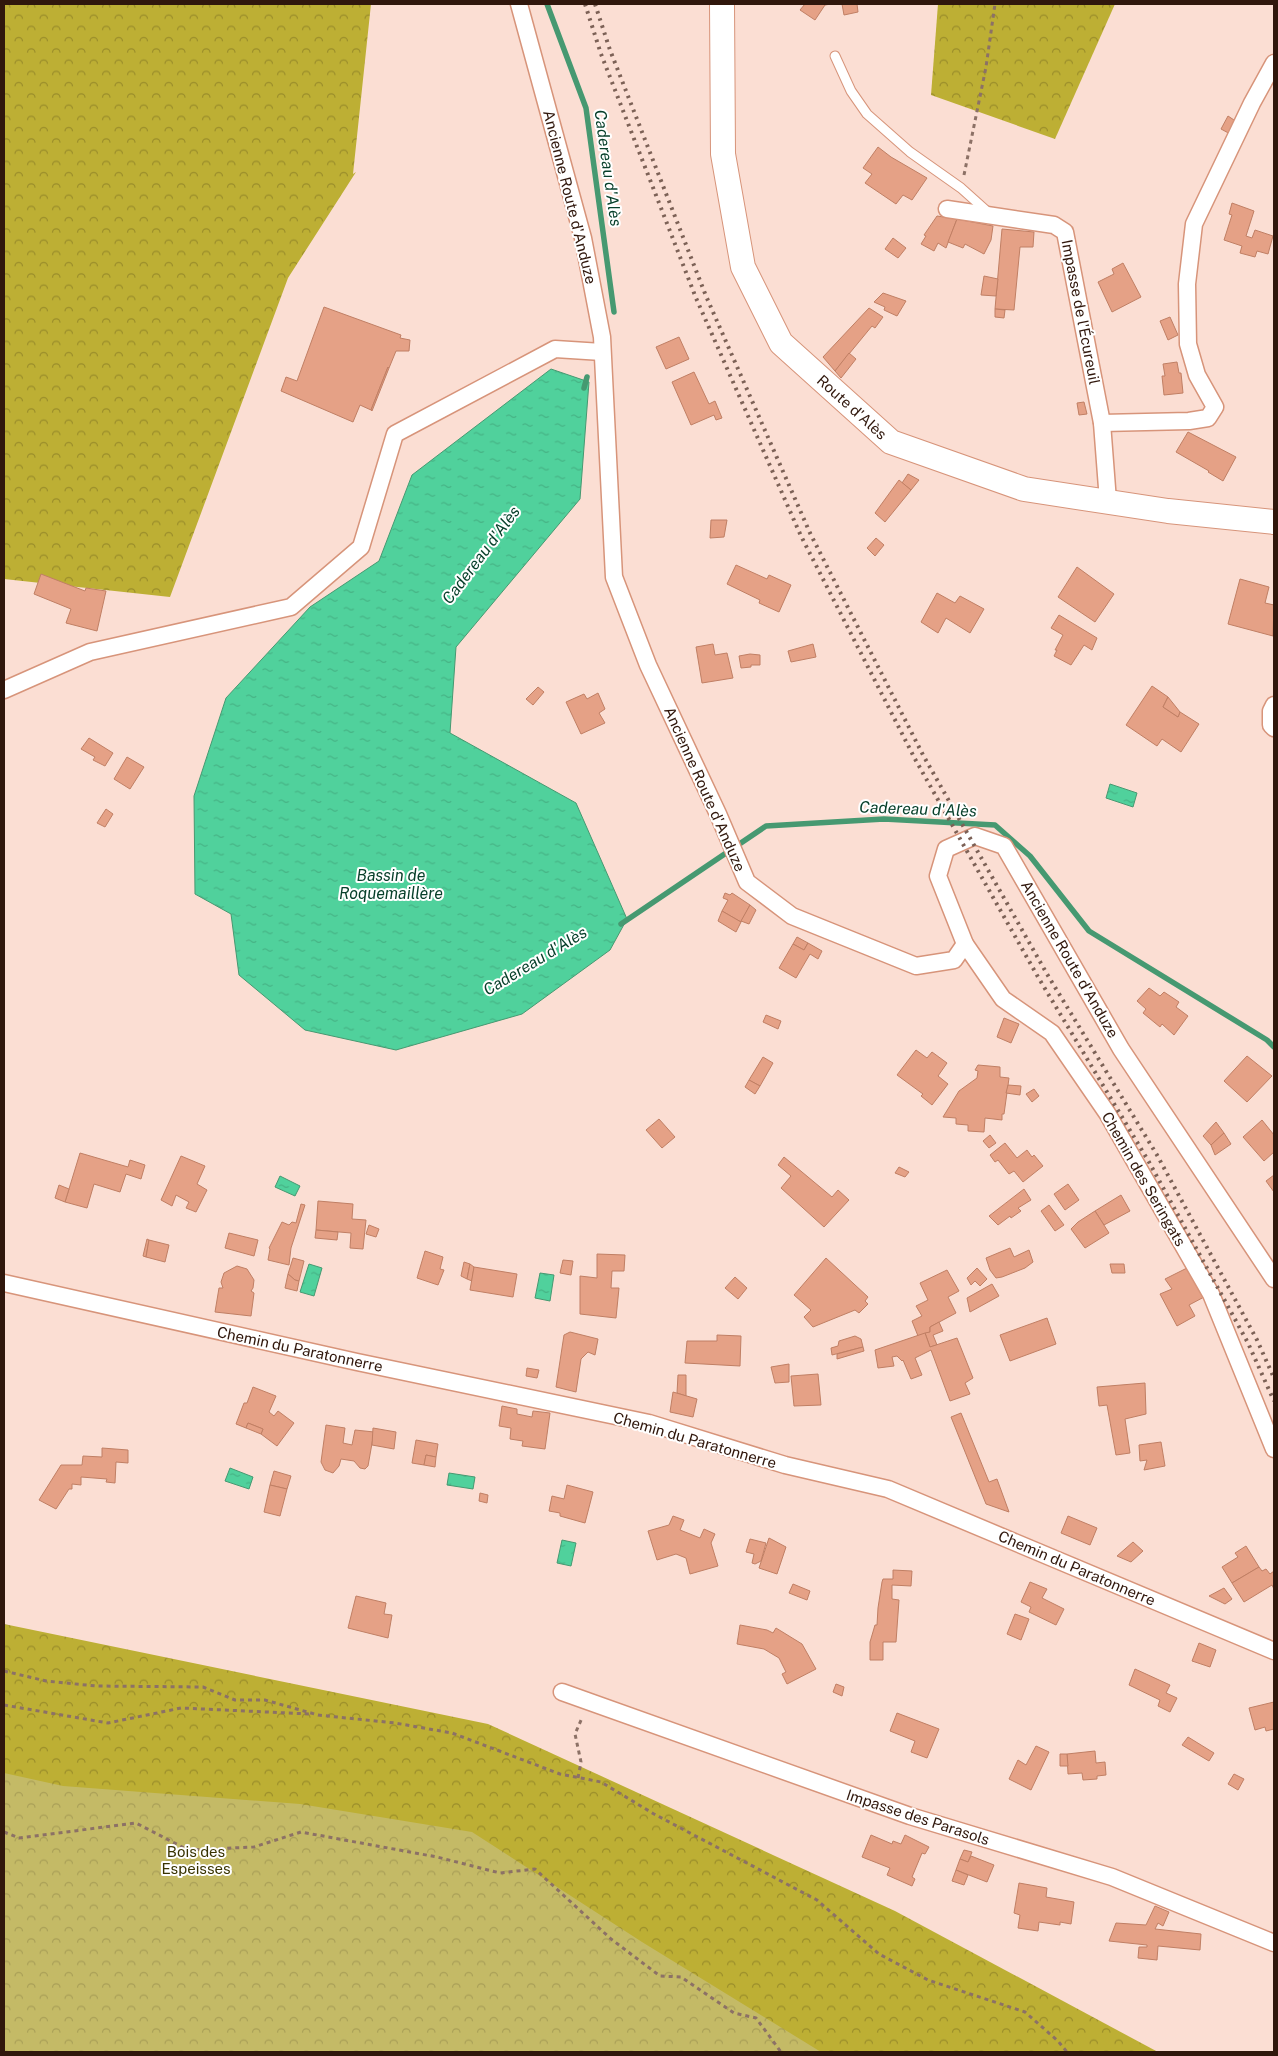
<svg xmlns="http://www.w3.org/2000/svg" width="1278" height="2056" viewBox="0 0 1278 2056" font-family="'Public Sans',sans-serif">
	<style>
		.forest { fill: url(#forest-crowns) }
		.park { fill: url(#park-crowns) }
		.water { fill: url(#water-ripples); stroke: #469971 }
		.lines { fill: none; stroke-linecap: round; stroke-linejoin: round }
		.stream { stroke: #469971; stroke-width: 5.5 }
		.building { fill: #e5a186; stroke: #c07f64 }
		.service-casing { stroke: #d7947a; stroke-width: 11 }
		.minor-casing { stroke: #d7947a; stroke-width: 19 }
		.secondary-casing { stroke: #d7947a; stroke-width: 26 }
		.path { stroke: #8c7166; stroke-width: 3; stroke-dasharray: 4 4; stroke-linecap: butt }
		.service { stroke: #fff; stroke-width: 9 }
		.minor { stroke: #fff; stroke-width: 16 }
		.secondary { stroke: #fff; stroke-width: 24 }
		.rail { stroke: #7c6156; stroke-width: 4; stroke-dasharray: 2.5 5; stroke-linecap: butt }
		.labels { text-anchor: middle; dominant-baseline: central; stroke-width: 4; stroke-linejoin: round; paint-order: stroke }
		.street-label { font-size: 15px; fill: #30170c; stroke: #fff }
		.park-label { font-size: 15px; fill: #393300; stroke: #fff }
		.water-label { font-size: 16px; font-style: italic; fill: #08402b; stroke: #fff }
	</style>
	<defs>
		<pattern id="forest-crowns" width="20" height="18" patternUnits="userSpaceOnUse" patternTransform="scale(1.25)"><rect width="20" height="18" fill="#bdaf34"/><path d="M2 6a3 3 0 1 1 6 0M12 15a3 3 0 1 1 6 0" fill="none" stroke="#9a8d2a"/></pattern>
		<pattern id="park-crowns" width="20" height="18" patternUnits="userSpaceOnUse" patternTransform="scale(1.25)"><rect width="20" height="18" fill="#c4ba66"/><path d="M2 6a3 3 0 1 1 6 0M12 15a3 3 0 1 1 6 0" fill="none" stroke="#a99f57"/></pattern>
		<pattern id="water-ripples" width="26" height="14" patternUnits="userSpaceOnUse" patternTransform="scale(1.25)"><rect width="26" height="14" fill="#50d19c"/><path d="M2 4q2-2 4 0t4 0M15 11q2-2 4 0t4 0" fill="none" stroke="#46b385"/></pattern>
	</defs>
	<rect width="100%" height="100%" fill="#fbded3"/>
	<g class="forest">
		<polygon points="4,4 371,4 353,174 356,172 288,278 170,597 4,579"/>
		<polygon points="938,4 1115,4 1055,139 931,95"/>
		<polygon points="4,1624 488,1724 895,1911 1158,2052 4,2052"/>
	</g>
	<polygon class="park" points="4,1773 63,1786 300,1804 472,1832 642,1942 821,2052 4,2052"/>
	<g class="water">
		<polygon points="551,369 589,382 580,499 456,647 450,733 576,803 627,919 610,950 522,1014 396,1050 305,1030 239,975 231,914 195,894 194,796 226,698 310,607 379,561 412,475"/>
		<polygon points="1110,784 1137,793 1133,807 1106,798"/>
		<polygon points="280,1176 300,1186 295,1196 275,1187"/>
		<polygon points="309,1264 322,1268 314,1296 300,1292"/>
		<polygon points="540,1273 554,1275 550,1301 535,1298"/>
		<polygon points="230,1468 253,1477 249,1489 225,1481"/>
		<polygon points="449,1473 475,1477 473,1489 447,1485"/>
		<polygon points="562,1540 576,1543 571,1566 557,1563"/>
	</g>
	<g class="lines">
		<g class="stream">
			<polyline points="547,4 586,108 614,312"/>
			<polyline points="584,388 587,377"/>
			<polyline points="621,924 766,826 884,819 995,825 1030,856 1089,931 1267,1040 1274,1047"/>
		</g>
	</g>
	<g class="building">
		<polygon points="805,4 831,4 825,5 815,20 800,10"/>
		<polygon points="842,4 857,4 858,12 844,15"/>
		<polygon points="1228,116 1240,124 1234,136 1221,129"/>
		<polygon points="878,147 891,157 927,178 912,200 903,195 896,204 865,183 872,174 863,168"/>
		<polygon points="1232,203 1254,211 1246,236 1252,238 1255,230 1273,236 1268,254 1257,251 1255,257 1240,253 1242,246 1224,240 1232,215 1229,214"/>
		<polygon points="937,216 957,219 946,248 938,243 934,251 921,244 926,236 924,235"/>
		<polygon points="957,219 993,226 991,240 984,254 965,244 963,248 948,242"/>
		<polygon points="1002,229 1034,232 1033,247 1020,247 1014,310 995,309"/>
		<polygon points="893,238 906,248 898,258 885,249"/>
		<polygon points="1123,263 1141,297 1112,312 1098,282 1114,274 1112,269"/>
		<polygon points="984,276 998,279 996,296 981,295"/>
		<polygon points="883,293 906,301 897,316 884,310 885,307 874,302"/>
		<polygon points="324,307 401,335 400,338 410,340 409,351 396,351 389,368 388,367 371,410 360,405 353,422 281,391 286,377 297,381"/>
		<polygon points="869,308 883,317 875,328 872,326 835,371 823,357"/>
		<polygon points="995,309 1005,310 1004,318 995,317"/>
		<polygon points="1170,317 1178,335 1168,340 1160,321"/>
		<polygon points="679,337 689,359 666,369 656,347"/>
		<polygon points="849,353 856,359 841,378 835,371"/>
		<polygon points="1177,362 1179,373 1181,373 1183,393 1164,395 1162,376 1165,376 1163,364"/>
		<polygon points="388,367 389,368 372,411 371,410"/>
		<polygon points="694,372 709,404 715,401 722,418 716,420 714,415 691,425 672,382"/>
		<polygon points="1084,402 1087,414 1079,415 1077,403"/>
		<polygon points="1188,432 1236,457 1223,481 1208,472 1209,471 1176,452"/>
		<polygon points="908,474 919,480 911,490 902,483"/>
		<polygon points="899,480 911,490 885,522 875,513"/>
		<polygon points="711,520 727,520 724,537 710,538"/>
		<polygon points="876,538 884,545 875,556 867,548"/>
		<polygon points="736,565 767,579 769,575 791,585 779,612 759,603 760,600 727,584"/>
		<polygon points="1077,567 1114,594 1095,622 1058,597"/>
		<polygon points="41,574 85,591 86,588 106,591 97,631 66,623 71,609 34,594"/>
		<polygon points="1240,579 1269,587 1265,603 1274,605 1273,636 1228,624"/>
		<polygon points="937,593 955,603 960,596 984,609 970,633 946,618 938,633 921,622"/>
		<polygon points="1059,615 1097,638 1092,650 1084,645 1071,665 1054,656 1057,650 1055,650 1063,635 1051,628"/>
		<polygon points="713,644 715,655 727,653 733,678 702,683 696,647"/>
		<polygon points="813,644 816,657 791,662 788,651"/>
		<polygon points="750,654 760,655 760,665 751,665 751,667 741,668 739,656"/>
		<polygon points="1152,686 1168,697 1163,707 1178,717 1180,712 1199,724 1181,752 1162,739 1157,746 1126,725"/>
		<polygon points="538,687 544,692 533,705 526,699"/>
		<polygon points="598,693 605,709 599,713 605,723 581,734 566,702 584,694 587,699"/>
		<polygon points="1168,697 1180,712 1178,717 1163,707"/>
		<polygon points="89,738 113,753 105,766 93,760 95,757 81,749"/>
		<polygon points="127,757 144,767 130,789 114,779"/>
		<polygon points="106,809 113,814 105,827 97,823"/>
		<polygon points="725,893 730,895 732,893 750,905 741,922 722,911 728,900 723,898"/>
		<polygon points="750,905 756,910 749,924 741,921"/>
		<polygon points="722,911 741,922 736,932 718,921"/>
		<polygon points="797,937 808,943 804,950 793,944"/>
		<polygon points="808,943 822,951 818,959 810,954 796,978 779,968 793,944 804,950"/>
		<polygon points="1149,988 1160,996 1164,992 1179,1002 1176,1007 1188,1016 1174,1035 1162,1024 1160,1027 1143,1013 1146,1009 1137,1001"/>
		<polygon points="766,1015 781,1021 778,1029 763,1022"/>
		<polygon points="1004,1018 1019,1024 1011,1043 997,1037"/>
		<polygon points="916,1050 927,1058 932,1052 947,1063 938,1076 948,1084 932,1105 921,1096 923,1094 897,1075"/>
		<polygon points="1247,1056 1272,1076 1247,1102 1224,1081"/>
		<polygon points="763,1057 773,1063 760,1086 749,1080"/>
		<polygon points="978,1065 1000,1067 1000,1077 1009,1078 1004,1114 1002,1114 1002,1120 985,1118 984,1132 968,1131 968,1125 956,1124 956,1118 943,1117 959,1091 977,1078 978,1071 975,1070"/>
		<polygon points="749,1080 760,1086 755,1094 745,1087"/>
		<polygon points="1008,1085 1021,1086 1020,1095 1006,1093"/>
		<polygon points="1034,1089 1039,1096 1032,1102 1026,1094"/>
		<polygon points="659,1119 675,1137 662,1148 646,1130"/>
		<polygon points="1262,1120 1274,1135 1274,1152 1264,1161 1243,1137"/>
		<polygon points="1216,1122 1224,1133 1211,1145 1203,1136"/>
		<polygon points="1224,1133 1231,1144 1215,1155 1211,1145"/>
		<polygon points="990,1135 996,1143 989,1148 983,1141"/>
		<polygon points="1005,1143 1017,1158 1027,1150 1032,1157 1034,1155 1043,1166 1023,1182 1014,1171 1009,1174 998,1160 995,1162 990,1155"/>
		<polygon points="80,1153 128,1167 130,1160 145,1165 141,1179 126,1174 120,1192 94,1184 87,1208 65,1202"/>
		<polygon points="181,1156 205,1166 197,1184 207,1190 196,1212 186,1208 189,1202 176,1195 172,1206 161,1200"/>
		<polygon points="784,1157 832,1197 838,1190 849,1200 824,1227 781,1188 791,1176 778,1165"/>
		<polygon points="899,1167 909,1172 905,1177 895,1173"/>
		<polygon points="1274,1175 1274,1192 1266,1181"/>
		<polygon points="1068,1184 1079,1200 1065,1210 1054,1194"/>
		<polygon points="59,1185 69,1189 65,1202 55,1198"/>
		<polygon points="1024,1189 1031,1200 1018,1208 1021,1211 1011,1218 1010,1216 998,1225 989,1216"/>
		<polygon points="1121,1195 1130,1211 1104,1225 1095,1211"/>
		<polygon points="318,1201 353,1204 352,1219 366,1220 363,1249 350,1248 351,1233 316,1230"/>
		<polygon points="301,1204 305,1205 291,1248 289,1265 268,1260 270,1249 269,1248 282,1222 289,1225 292,1222 296,1223"/>
		<polygon points="1049,1205 1064,1225 1055,1231 1041,1211"/>
		<polygon points="1095,1211 1109,1233 1085,1248 1071,1229 1078,1222"/>
		<polygon points="369,1225 379,1229 376,1237 366,1234"/>
		<polygon points="316,1230 338,1232 337,1240 315,1238"/>
		<polygon points="229,1233 258,1240 254,1256 225,1248"/>
		<polygon points="147,1239 149,1240 146,1257 143,1256"/>
		<polygon points="149,1240 169,1245 165,1262 146,1257"/>
		<polygon points="1010,1248 1014,1257 1029,1250 1033,1262 1025,1268 1002,1277 996,1278 990,1270 986,1258"/>
		<polygon points="425,1251 443,1257 440,1269 444,1270 438,1285 417,1278"/>
		<polygon points="597,1254 625,1255 624,1271 612,1271 611,1288 619,1288 616,1318 580,1314 580,1276 597,1278"/>
		<polygon points="293,1258 304,1261 299,1281 295,1280 288,1274"/>
		<polygon points="826,1258 868,1297 865,1301 868,1304 859,1313 855,1310 813,1327 804,1317 811,1310 794,1295"/>
		<polygon points="563,1260 573,1261 571,1275 560,1273"/>
		<polygon points="464,1262 470,1264 467,1279 461,1276"/>
		<polygon points="470,1264 474,1267 472,1281 467,1279"/>
		<polygon points="1110,1264 1124,1264 1125,1273 1112,1273"/>
		<polygon points="237,1266 247,1269 254,1280 253,1288 251,1291 254,1293 251,1316 215,1312 219,1288 223,1288 221,1282 224,1273"/>
		<polygon points="474,1267 517,1274 513,1297 470,1290"/>
		<polygon points="1189,1267 1206,1296 1189,1305 1195,1316 1177,1326 1160,1294 1172,1289 1165,1279"/>
		<polygon points="977,1268 987,1279 980,1286 975,1281 971,1285 967,1278"/>
		<polygon points="947,1270 959,1291 948,1297 956,1313 930,1327 930,1332 918,1336 912,1321 922,1316 916,1306 928,1300 920,1283"/>
		<polygon points="288,1274 295,1280 299,1281 297,1291 285,1288"/>
		<polygon points="735,1277 747,1288 738,1299 725,1288"/>
		<polygon points="992,1284 999,1296 970,1312 967,1298"/>
		<polygon points="1047,1318 1056,1344 1010,1361 1000,1335"/>
		<polygon points="939,1322 943,1331 933,1335 937,1345 930,1347 925,1333 930,1332 930,1327"/>
		<polygon points="570,1332 598,1339 595,1355 588,1352 581,1359 576,1392 556,1387 564,1335"/>
		<polygon points="925,1333 930,1347 957,1338 973,1378 965,1383 970,1394 950,1401 931,1350 915,1358 922,1375 911,1379 903,1360 902,1361 897,1356 892,1357 894,1366 878,1368 875,1350"/>
		<polygon points="717,1335 741,1336 740,1366 685,1363 687,1341 717,1341"/>
		<polygon points="855,1336 861,1339 863,1347 832,1355 831,1348 838,1346 839,1341"/>
		<polygon points="863,1347 864,1351 837,1359 837,1354"/>
		<polygon points="789,1364 789,1382 775,1383 771,1367"/>
		<polygon points="527,1368 539,1370 537,1378 526,1376"/>
		<polygon points="818,1374 821,1405 794,1406 791,1376"/>
		<polygon points="678,1375 686,1375 686,1396 677,1393"/>
		<polygon points="1145,1383 1146,1414 1125,1419 1130,1453 1116,1455 1107,1405 1099,1406 1097,1387"/>
		<polygon points="253,1387 276,1396 269,1412 274,1416 278,1411 294,1423 277,1446 261,1434 263,1429 248,1423 246,1428 236,1424 244,1403 247,1403"/>
		<polygon points="673,1392 697,1399 693,1417 670,1412"/>
		<polygon points="502,1406 517,1409 517,1414 532,1417 533,1411 550,1413 545,1449 522,1446 523,1441 510,1439 511,1428 499,1426"/>
		<polygon points="961,1413 989,1482 997,1479 1009,1512 986,1504 951,1417"/>
		<polygon points="248,1423 263,1429 261,1434 246,1428"/>
		<polygon points="326,1425 345,1428 343,1443 352,1445 355,1430 374,1432 368,1466 365,1469 360,1468 354,1461 341,1459 339,1466 333,1473 325,1470 321,1462"/>
		<polygon points="373,1428 396,1432 394,1449 372,1445"/>
		<polygon points="416,1440 438,1444 436,1457 426,1455 424,1465 412,1463"/>
		<polygon points="1161,1442 1165,1466 1144,1470 1147,1460 1140,1461 1139,1445"/>
		<polygon points="102,1448 128,1450 128,1463 116,1462 115,1483 106,1482 107,1479 81,1477 81,1485 72,1484 72,1489 69,1489 56,1509 39,1500 61,1465 82,1465 83,1456 102,1457"/>
		<polygon points="426,1455 436,1457 435,1467 424,1465"/>
		<polygon points="274,1471 291,1476 287,1489 270,1485"/>
		<polygon points="270,1485 287,1489 280,1516 264,1512"/>
		<polygon points="567,1485 593,1492 585,1523 560,1516 560,1513 549,1511 552,1496 564,1499"/>
		<polygon points="480,1493 488,1495 487,1503 479,1501"/>
		<polygon points="673,1516 684,1520 680,1530 700,1538 704,1529 715,1534 711,1543 718,1566 690,1574 686,1558 676,1554 657,1560 648,1531 669,1525"/>
		<polygon points="1068,1516 1097,1528 1090,1545 1061,1533"/>
		<polygon points="769,1538 786,1547 777,1574 759,1568"/>
		<polygon points="750,1539 766,1543 761,1561 755,1564 752,1563 754,1554 746,1552"/>
		<polygon points="1133,1542 1143,1551 1131,1562 1117,1556"/>
		<polygon points="1246,1546 1259,1567 1232,1583 1222,1567 1238,1557 1235,1553"/>
		<polygon points="1259,1567 1262,1571 1266,1569 1270,1574 1274,1571 1274,1589 1272,1585 1244,1602 1232,1583"/>
		<polygon points="893,1570 912,1571 911,1586 892,1585 892,1599 899,1600 896,1642 883,1642 883,1660 870,1660 870,1642 875,1625 877,1625 878,1608 882,1582 883,1579 893,1579"/>
		<polygon points="1030,1582 1047,1589 1042,1598 1064,1609 1056,1625 1029,1612 1031,1607 1021,1602"/>
		<polygon points="793,1584 810,1591 807,1600 789,1593"/>
		<polygon points="1224,1588 1232,1599 1225,1604 1209,1596"/>
		<polygon points="356,1596 386,1603 384,1614 392,1615 388,1638 348,1628"/>
		<polygon points="1015,1614 1029,1619 1021,1640 1007,1634"/>
		<polygon points="740,1625 767,1630 773,1633 776,1628 802,1644 816,1669 787,1684 782,1674 786,1672 779,1658 764,1649 737,1644"/>
		<polygon points="1199,1643 1216,1650 1210,1667 1192,1661"/>
		<polygon points="1135,1669 1170,1685 1166,1693 1177,1698 1170,1712 1158,1706 1160,1700 1129,1685"/>
		<polygon points="836,1684 844,1687 842,1696 833,1692"/>
		<polygon points="1274,1702 1274,1729 1266,1731 1265,1727 1255,1730 1249,1708"/>
		<polygon points="897,1713 939,1729 927,1758 911,1752 915,1741 890,1731"/>
		<polygon points="1188,1737 1214,1753 1209,1761 1182,1745"/>
		<polygon points="1036,1746 1049,1752 1031,1790 1009,1779 1018,1760 1026,1765"/>
		<polygon points="1095,1751 1096,1763 1105,1762 1106,1775 1097,1776 1097,1779 1083,1780 1082,1773 1068,1774 1067,1754"/>
		<polygon points="1060,1754 1067,1754 1068,1766 1060,1766"/>
		<polygon points="1234,1774 1244,1779 1238,1790 1228,1784"/>
		<polygon points="871,1835 892,1844 893,1841 901,1844 905,1835 929,1847 925,1854 922,1853 912,1877 915,1879 912,1886 887,1875 890,1868 862,1857"/>
		<polygon points="964,1850 972,1852 968,1862 960,1859"/>
		<polygon points="971,1856 994,1865 987,1882 956,1870 960,1859 968,1862"/>
		<polygon points="956,1870 968,1875 964,1885 952,1881"/>
		<polygon points="1019,1883 1047,1888 1046,1897 1074,1902 1071,1924 1060,1922 1060,1925 1039,1922 1038,1931 1018,1928 1020,1915 1014,1913"/>
		<polygon points="1155,1906 1169,1912 1163,1926 1158,1923 1155,1929 1201,1934 1200,1950 1158,1946 1157,1960 1138,1958 1139,1947 1147,1947 1147,1945 1109,1941 1116,1923 1146,1925"/>
	</g>
	<g class="lines">
		<g class="service-casing">
			<polyline id="service" points="835,56 851,91 867,114 910,152 961,188 990,214"/>
		</g>
		<g class="minor-casing">
			<g id="minor">
				<polyline points="519,4 583,238 602,337 614,577 648,665 718,814 747,882 792,916 916,966 954,960 965,944"/>
				<polyline points="947,209 1054,225 1065,232 1102,423 1108,501"/>
				<polyline points="1102,423 1189,421 1208,418 1215,407 1197,375 1188,344 1187,284 1194,224 1252,103 1274,63"/>
				<polyline points="4,690 90,652 291,607 361,547 395,434 555,349 602,352"/>
				<polyline points="1274,705 1271,711 1271,725 1274,728"/>
				<polyline points="1274,1279 1121,1049 1004,846 975,836 946,849 938,876 965,944 1003,999 1052,1033 1107,1113 1211,1294 1274,1449"/>
				<polyline points="4,1283 357,1362 649,1423 785,1465 888,1489 1274,1651"/>
				<polyline points="562,1692 910,1816 1112,1877 1274,1943"/>
			</g>
		</g>
		<g class="secondary-casing">
			<polyline id="secondary" points="722,4 723,154 743,267 781,343 891,442 1024,489 1168,511 1274,522"/>
		</g>
		<g class="path">
			<polyline points="964,175 986,67 995,4"/>
			<polyline points="4,1671 46,1681 96,1686 203,1687 235,1700 265,1700 318,1715 395,1723 452,1733 560,1774 601,1782 654,1814 817,1900 879,1954 928,1980 1025,2012 1058,2041 1067,2052"/>
			<polyline points="4,1705 108,1723 181,1708 310,1714"/>
			<polyline points="578,1778 581,1762 575,1734 582,1718"/>
			<polyline points="4,1832 19,1838 136,1823 188,1850 254,1847 301,1832 437,1857 500,1873 535,1869 611,1939 660,1976 681,1977 734,2013 756,2018 781,2052"/>
		</g>
		<use href="#service" class="service"/>
		<use href="#minor" class="minor"/>
		<use href="#secondary" class="secondary"/>
		<g class="rail">
			<polyline points="585,4 601,54 696,298 801,536 915,759 1038,977 1149,1162 1248,1343 1274,1401"/>
			<polyline points="595,4 610,50 706,296 810,533 923,755 1047,974 1157,1155 1257,1340 1274,1378"/>
		</g>
	</g>
	<g class="labels">
		<g class="street-label">
			<text transform="translate(570 197) rotate(76)">Ancienne Route d'Anduze</text>
			<text transform="translate(1081 312) rotate(79)">Impasse de l'Écureuil</text>
			<text transform="translate(852 407) rotate(42)">Route d'Alès</text>
			<text transform="translate(705 789) rotate(66)">Ancienne Route d'Anduze</text>
			<text transform="translate(1070 959) rotate(60)">Ancienne Route d'Anduze</text>
			<text transform="translate(1144 1179) rotate(60)">Chemin des Seringats</text>
			<text transform="translate(300 1349) rotate(12)">Chemin du Paratonnerre</text>
			<text transform="translate(695 1440) rotate(16)">Chemin du Paratonnerre</text>
			<text transform="translate(1077 1568) rotate(23)">Chemin du Paratonnerre</text>
			<text transform="translate(918 1817) rotate(18)">Impasse des Parasols</text>
		</g>
		<g class="park-label">
			<text x="196" y="1851">Bois des<tspan x="196" dy="17">Espeisses</tspan></text>
		</g>
		<g class="water-label">
			<text transform="translate(608 168) rotate(82)">Cadereau d'Alès</text>
			<text transform="translate(481 555) rotate(-53)">Cadereau d'Alès</text>
			<text transform="translate(918 809) rotate(2)">Cadereau d'Alès</text>
			<text x="391" y="875">Bassin de<tspan x="391" dy="18">Roquemaillère</tspan></text>
			<text transform="translate(535 961) rotate(-31)">Cadereau d'Alès</text>
		</g>
	</g>
	<rect width="1278" height="2056" fill="none" stroke="#30170c" stroke-width="10"/>
</svg>
